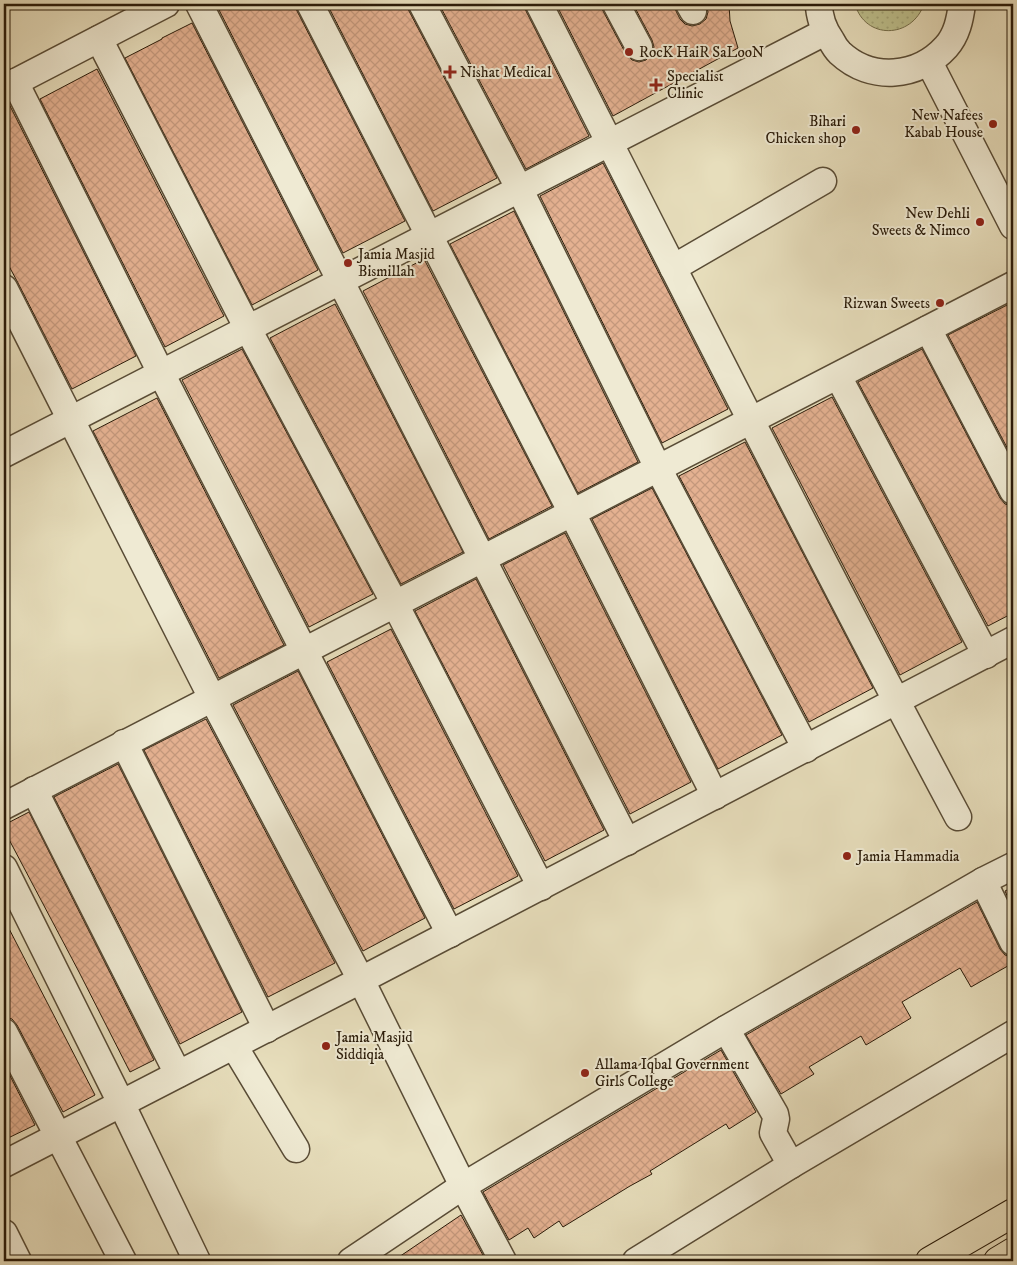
<svg xmlns="http://www.w3.org/2000/svg" width="1017" height="1265" viewBox="0 0 1017 1265" font-family="'IM FELL DW Pica',serif">
	<style>
		.grass { fill: url(#grass-dots); stroke: #746d4a }
		.building { fill: url(#building-cross-hatch); stroke: #2a1b09 }
		.lines { fill: none; stroke-linecap: round; stroke-linejoin: round }
		.minor-casing { stroke: #594c36; stroke-width: 29 }
		.major-casing { stroke: #2a1b09; stroke-width: 30 }
		.minor { stroke: #efead3; stroke-width: 26 }
		.major { stroke: #e7debc; stroke-width: 28 }
		.poi-dot { fill: #8f2418; stroke: #efead3; stroke-width: 2 }
		.labels { text-anchor: middle; dominant-baseline: central; stroke-width: 4; stroke-linejoin: round; paint-order: stroke }
		.poi-label { font-size: 15px; fill: #2a1b09; stroke: #efead3; text-anchor: start }
	</style>
	<defs>
		<pattern id="grass-dots" width="8" height="8" patternUnits="userSpaceOnUse" patternTransform="scale(1.25)"><rect width="8" height="8" fill="#bdbf8c"/><path d="M2 2h.1M6 6h.1" fill="none" stroke="#a3a477" stroke-width="1.8" stroke-linecap="round"/></pattern>
		<pattern id="building-cross-hatch" width="8" height="8" patternUnits="userSpaceOnUse" patternTransform="scale(1.25)"><rect width="8" height="8" fill="#e4b191"/><path d="M0 0l8 8M0 8l8-8" fill="none" stroke="#c4987c"/></pattern>
	</defs>
	<rect width="100%" height="100%" fill="#e7debc"/>
	<filter id="stains"><feTurbulence type="fractalNoise" baseFrequency=".004" numOctaves="4"/><feColorMatrix values="0 0 0 0 .2 0 0 0 0 .09 0 0 0 0 .02 0 0 0 .5 -.17"/></filter>
	<radialGradient id="worn" r=".72"><stop offset=".6" stop-color="#630" stop-opacity="0"/><stop offset="1" stop-color="#630" stop-opacity=".3"/></radialGradient>
	<path class="grass" d="M855,4H924C912,39 865,40 855,4Z"/>
	<g class="building">
		<polygon points="221,4 295,4 297,11 405,221 343,253 217,6"/>
		<polygon points="327,4 407,4 409,11 497,178 433,211"/>
		<polygon points="439,4 524,4 526,11 589,136 526,169"/>
		<polygon points="556,4 601,4 603,11 626,54 632,60 639,62 646,60 651,55 654,47 652,40 633,4 674,4 676,11 680,19 685,24 692,26 700,24 706,19 708,12 706,4 729,4 730,21 738,48 613,116"/>
		<polygon points="192,23 318,270 252,305 125,58 162,39 162,38"/>
		<polygon points="97,69 224,316 165,347 40,99"/>
		<polygon points="8,102 136,356 72,389 17,281 4,257 4,103"/>
		<polygon points="603,163 728,409 662,443 540,196"/>
		<polygon points="514,211 638,462 578,493 450,244"/>
		<polygon points="424,259 552,506 489,539 363,291"/>
		<polygon points="1013,302 1013,459 948,335"/>
		<polygon points="335,304 463,552 401,584 270,338"/>
		<polygon points="242,349 373,594 309,627 182,380"/>
		<polygon points="922,349 1000,498 1005,504 1013,506 1013,613 988,626 858,382"/>
		<polygon points="832,397 962,642 900,675 772,428"/>
		<polygon points="157,398 284,645 219,678 93,431"/>
		<polygon points="745,442 873,688 809,722 679,476"/>
		<polygon points="652,488 782,735 718,769 592,519"/>
		<polygon points="565,533 691,782 630,814 503,565"/>
		<polygon points="476,579 604,830 545,861 415,611"/>
		<polygon points="391,629 518,876 454,909 327,662"/>
		<polygon points="298,671 425,918 363,951 233,705"/>
		<polygon points="206,719 335,963 268,997 144,750"/>
		<polygon points="118,764 242,1012 180,1044 54,797"/>
		<polygon points="29,812 154,1060 130,1072 79,972 4,830 4,825"/>
		<polygon points="1013,887 1013,909 1005,891"/>
		<polygon points="977,902 1000,949 1005,955 1013,957 1013,963 971,987 960,968 902,1002 911,1018 866,1045 861,1036 809,1067 814,1074 781,1094 746,1035"/>
		<polygon points="4,919 95,1095 63,1112 17,1025 12,1019 4,1017"/>
		<polygon points="721,1050 756,1112 729,1129 726,1124 650,1171 652,1174 630,1186 563,1227 559,1221 534,1238 528,1228 509,1240 483,1192"/>
		<polygon points="4,1064 35,1125 4,1140"/>
		<polygon points="461,1215 484,1257 477,1261 393,1261"/>
	</g>
	<g class="lines">
		<g class="minor-casing">
			<g id="minor">
				<path d="M199,4C341,283 485,562 627,842"/>
				<polyline points="310,4 572,513 715,796"/>
				<polyline points="422,4 520,190 658,468 806,749"/>
				<path d="M539,4C677,275 814,548 958,817"/>
				<polyline points="616,4 639,47"/>
				<polyline points="689,4 693,11"/>
				<path d="M819,4C819,16 824,30 831,40C833,44 836,49 840,53C871,82 918,78 946,47C957,35 960,19 962,4"/>
				<polyline points="99,39 248,329 395,604 541,887"/>
				<polyline points="929,62 1013,226"/>
				<polyline points="15,82 161,373 450,934"/>
				<polyline points="4,88 166,4"/>
				<polyline points="673,268 823,181"/>
				<polyline points="4,288 212,698 361,980 463,1186 503,1261"/>
				<polyline points="928,329 1013,491"/>
				<polyline points="838,376 986,655"/>
				<polyline points="4,454 825,32"/>
				<polyline points="124,743 267,1029"/>
				<polyline points="34,790 178,1074"/>
				<polyline points="4,806 1013,285"/>
				<polyline points="4,868 121,1103 197,1261"/>
				<polyline points="983,881 1013,942"/>
				<polyline points="726,1029 775,1114 776,1119 773,1133 791,1165"/>
				<polyline points="4,1032 123,1261"/>
				<polyline points="234,1046 296,1149"/>
				<polyline points="4,1164 361,980 1013,640"/>
				<polyline points="4,1233 18,1261"/>
				<polyline points="351,1261 463,1186 726,1029 983,881 1013,866"/>
				<polyline points="636,1261 791,1165 1013,1034"/>
			</g>
		</g>
		<g class="major-casing">
			<g id="major">
				<polyline points="930,1261 1013,1213"/>
				<polyline points="998,1261 1013,1252"/>
			</g>
		</g>
		<use href="#minor" class="minor"/>
		<use href="#major" class="major"/>
	</g>
	<g class="poi-dot">
		<circle cx="629" cy="52" r="5"/>
		<path d="M447.5 64.5h5v5h5v5h-5v5h-5v-5h-5v-5h5z"/>
		<path d="M653.5 77.5h5v5h5v5h-5v5h-5v-5h-5v-5h5z"/>
		<circle cx="993" cy="124" r="5"/>
		<circle cx="856" cy="130" r="5"/>
		<circle cx="980" cy="222" r="5"/>
		<circle cx="348" cy="263" r="5"/>
		<circle cx="940" cy="303" r="5"/>
		<circle cx="847" cy="856" r="5"/>
		<circle cx="326" cy="1046" r="5"/>
		<circle cx="585" cy="1073" r="5"/>
	</g>
	<g class="labels">
		<g class="poi-label">
			<text x="639" y="52">RocK HaiR SaLooN</text>
			<text x="460" y="72">Nishat Medical</text>
			<text x="667" y="76">Specialist<tspan x="667" dy="17">Clinic</tspan></text>
			<text x="983" y="115" text-anchor="end">New Nafees<tspan x="983" dy="17">Kabab House</tspan></text>
			<text x="846" y="121" text-anchor="end">Bihari<tspan x="846" dy="17">Chicken shop</tspan></text>
			<text x="970" y="213" text-anchor="end">New Dehli<tspan x="970" dy="17">Sweets &amp; Nimco</tspan></text>
			<text x="358" y="254">Jamia Masjid<tspan x="358" dy="17">Bismillah</tspan></text>
			<text x="930" y="303" text-anchor="end">Rizwan Sweets</text>
			<text x="857" y="856">Jamia Hammadia</text>
			<text x="336" y="1037">Jamia Masjid<tspan x="336" dy="17">Siddiqia</tspan></text>
			<text x="595" y="1064">Allama Iqbal Government<tspan x="595" dy="17">Girls College</tspan></text>
		</g>
	</g>
	<rect width="1017" height="1265" fill="none" stroke="#e7debc" stroke-width="20"/>
	<rect x="5" y="5" width="1007" height="1255" fill="none" stroke="#2a1b09" stroke-width="2.5"/>
	<rect x="10" y="10" width="997" height="1245" fill="none" stroke="#2a1b09"/>
	<rect width="100%" height="100%" filter="url(#stains)"/>
	<rect width="100%" height="100%" fill="url(#worn)"/>
</svg>
